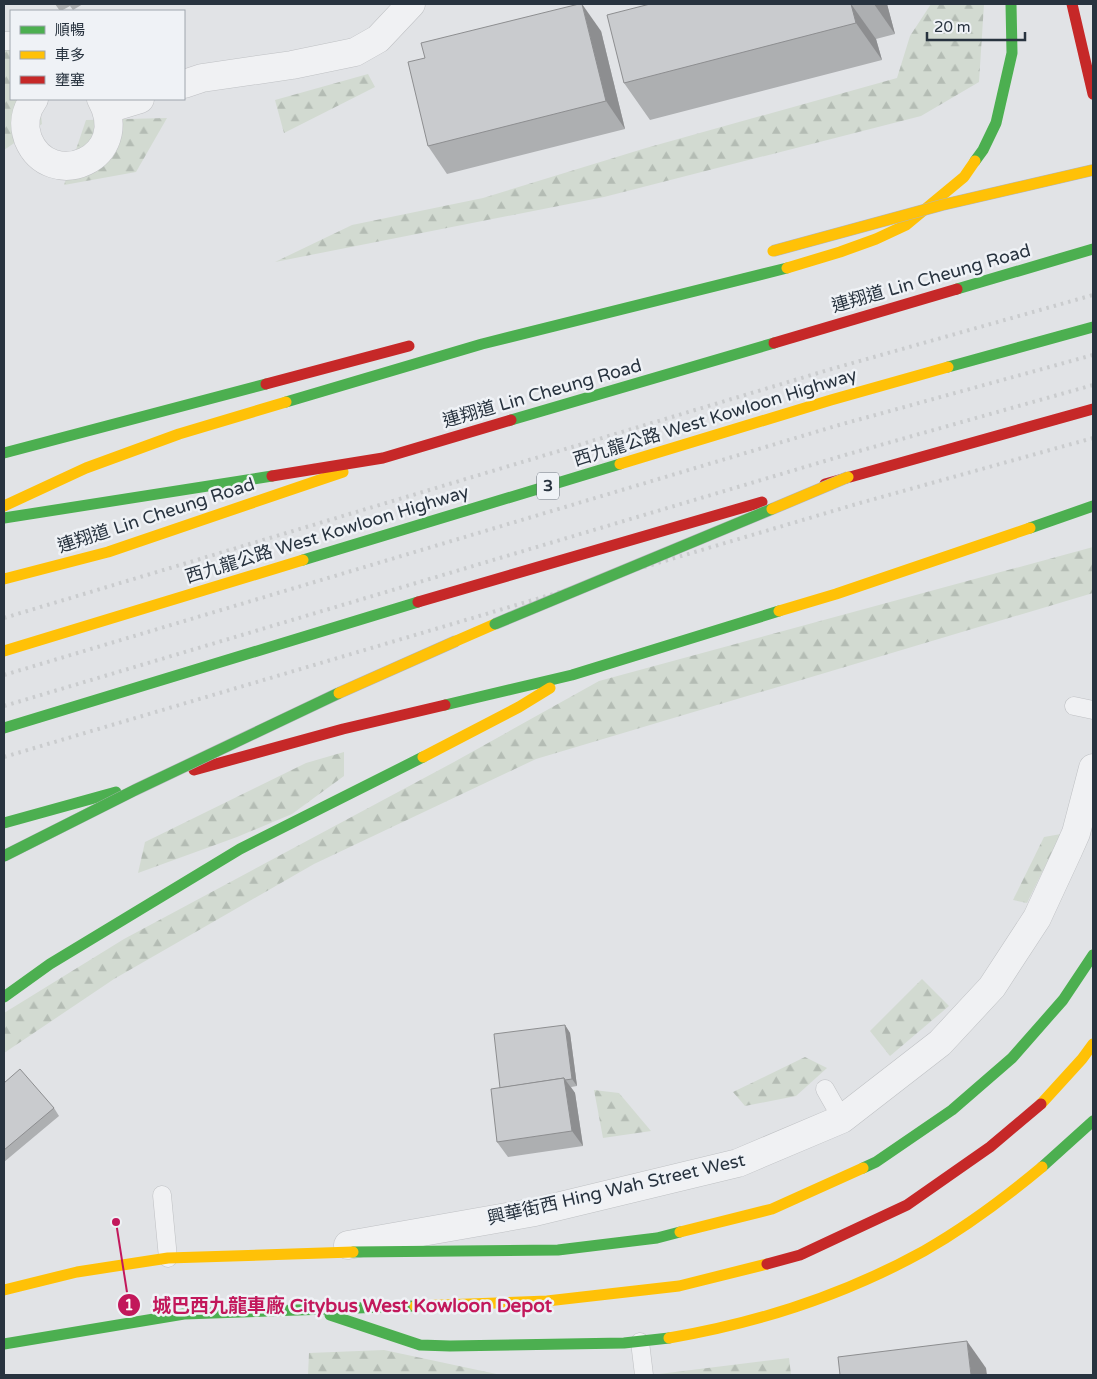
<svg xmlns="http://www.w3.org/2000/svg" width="1097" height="1379" viewBox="0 0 1097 1379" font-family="'Varela Round','Noto Sans TC',sans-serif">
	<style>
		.forest { fill: url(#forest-firs) }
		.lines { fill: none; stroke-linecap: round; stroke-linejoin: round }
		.lane-casing { stroke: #bfc1c4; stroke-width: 19 }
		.street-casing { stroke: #bfc1c4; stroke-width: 29 }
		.lane { stroke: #f0f1f3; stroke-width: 18 }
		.street { stroke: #f0f1f3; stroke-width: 28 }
		.fast { stroke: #4caf50; stroke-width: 11 }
		.slow { stroke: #ffc107; stroke-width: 11 }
		.jam { stroke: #c62828; stroke-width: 11 }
		.rail { stroke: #caccce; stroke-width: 4; stroke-dasharray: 2.5 5; stroke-linecap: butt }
		.fast-bridge-casing { stroke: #b3b6bb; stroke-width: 12; stroke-linecap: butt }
		.slow-bridge-casing { stroke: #b3b6bb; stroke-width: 12; stroke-linecap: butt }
		.fast-bridge { stroke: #4caf50; stroke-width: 11 }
		.slow-bridge { stroke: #ffc107; stroke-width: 11 }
		.wall { fill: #adafb1 }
		.shaded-wall { fill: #8d8e90 }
		.building { fill: #c9cbce; stroke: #8d8e90 }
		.labels { text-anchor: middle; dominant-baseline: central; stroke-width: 5; stroke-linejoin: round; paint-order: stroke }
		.shield { fill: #eff2f6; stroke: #646c76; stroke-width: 1 }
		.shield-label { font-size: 16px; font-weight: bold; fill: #28333f }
		.street-label { font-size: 18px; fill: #28333f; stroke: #eff2f6 }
		.leader { fill: none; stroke: #c2185b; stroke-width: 2 }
		.callout-dot { fill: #c2185b; stroke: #eff2f6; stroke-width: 2 }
		.mark-label { font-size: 15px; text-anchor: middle; font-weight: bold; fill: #fff }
		.callout-label { font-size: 19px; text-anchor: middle; font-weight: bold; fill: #c2185b; stroke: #eff2f6; stroke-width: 5; stroke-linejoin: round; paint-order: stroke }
	</style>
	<defs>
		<pattern id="forest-firs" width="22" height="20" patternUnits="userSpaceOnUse" patternTransform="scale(1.25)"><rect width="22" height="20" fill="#d2dad1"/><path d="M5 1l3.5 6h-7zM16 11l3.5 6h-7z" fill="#b4bcb4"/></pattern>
	</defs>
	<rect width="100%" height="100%" fill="#e1e3e6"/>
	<g class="forest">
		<polygon points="931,4 984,4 979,82 921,116 604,197 275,262 352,225 483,198 646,148 897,78 910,36"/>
		<polygon points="11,40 11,99 39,99 42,124 4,150 4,43"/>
		<polygon points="368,74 375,87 284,133 275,100"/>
		<polygon points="167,118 136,172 64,185 86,120"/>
		<polygon points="1093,547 1093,593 536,759 314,864 114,979 4,1053 4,1013 124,939 454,762 599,681"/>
		<polygon points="344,752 344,776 292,814 237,837 138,873 145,842 306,763"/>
		<polygon points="1061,834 1027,903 1013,900 1044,837"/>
		<polygon points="922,979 949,1006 890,1056 870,1031"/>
		<polygon points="805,1057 827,1068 796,1096 745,1106 733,1092"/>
		<polygon points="594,1090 619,1093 651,1131 603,1138"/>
		<polygon points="384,1350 501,1375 502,1375 308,1375 309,1353"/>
		<polygon points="789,1358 791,1375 659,1375 659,1374"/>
	</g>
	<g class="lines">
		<g class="lane-casing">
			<g id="lane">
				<polyline points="4,41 11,41"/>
				<polyline points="1074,706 1093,710"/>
				<polyline points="825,1089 842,1119"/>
				<polyline points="162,1195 168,1258"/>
				<polyline points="640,1342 644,1375"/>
			</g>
		</g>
		<g class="street-casing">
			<g id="street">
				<polyline points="184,84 202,78 292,65 355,52 378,39 411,4"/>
				<path d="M34,99C25,111 23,125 28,139C50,193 134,158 101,99"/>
				<polyline points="107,109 140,99"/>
				<polyline points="348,1245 535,1212 738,1163 842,1119 940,1043 992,987 1037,918 1068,851 1076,833 1093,768"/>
			</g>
		</g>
		<use href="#lane" class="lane"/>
		<use href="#street" class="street"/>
		<g class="fast">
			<polyline points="975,161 983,150 996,123 1012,53 1011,4"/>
			<polyline points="957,289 1093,249"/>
			<polyline points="948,367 1093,327"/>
			<polyline points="286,402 482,344 787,268"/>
			<polyline points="511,420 774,343"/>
			<polyline points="4,453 266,384"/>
			<polyline points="4,518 272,476"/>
			<polyline points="1030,528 1093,506"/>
			<polyline points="303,560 620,464"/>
			<polyline points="445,705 572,675 779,611"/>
			<polyline points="4,728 418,602"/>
			<polyline points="4,823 116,792"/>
			<polyline points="4,997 50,964 240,849 423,757"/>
			<polyline points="1042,1167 1093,1121"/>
			<polyline points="863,1168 876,1162 952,1110 1012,1058 1063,1000 1093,955"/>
			<polyline points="353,1252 558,1250 657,1238 680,1232"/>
			<polyline points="330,1315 420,1345 450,1346 624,1343 669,1338"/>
			<polyline points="4,1344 184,1314 415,1306"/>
		</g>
		<g class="slow">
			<polyline points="787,268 840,252 876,239 906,225 964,177 975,161"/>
			<polyline points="620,464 831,400 948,367"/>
			<polyline points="4,506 86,468 179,434 286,402"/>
			<polyline points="4,579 108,552 343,472"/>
			<polyline points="779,611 836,594 1030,528"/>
			<polyline points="456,641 495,624"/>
			<polyline points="4,651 303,560"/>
			<polyline points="423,757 519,707 550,688"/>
			<polyline points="1041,1104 1082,1059 1093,1044"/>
			<polyline points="680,1232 772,1209 863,1168"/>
			<polyline points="4,1290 77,1272 168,1258 353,1252"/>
			<polyline points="415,1306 547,1301 679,1286 767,1264"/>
			<path d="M669,1338C758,1323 846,1294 924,1251C966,1227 1005,1198 1042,1167"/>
		</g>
		<g class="jam">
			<polyline points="1072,4 1093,94"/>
			<polyline points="774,343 957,289"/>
			<polyline points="266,384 409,346"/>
			<polyline points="272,476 383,458 511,420"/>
			<polyline points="825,484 1093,409"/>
			<polyline points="418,602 762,502"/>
			<polyline points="194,770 343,729 445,705"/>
			<polyline points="767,1264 800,1255 907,1205 990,1147 1041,1104"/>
		</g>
		<g class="rail">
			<polyline points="4,618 828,370 1093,295"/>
			<polyline points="4,675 839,425 1093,355"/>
			<polyline points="4,706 845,455 1093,385"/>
			<polyline points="4,757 860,503 1093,438"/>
		</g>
		<g class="fast-bridge-casing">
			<g id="fast-bridge">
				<polyline points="495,624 772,509"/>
				<polyline points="4,856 135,790 339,693"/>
			</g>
		</g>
		<g class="slow-bridge-casing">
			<g id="slow-bridge">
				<polyline points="773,251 942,205 1093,170"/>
				<polyline points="772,509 848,477"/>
				<polyline points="339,693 456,641"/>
			</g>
		</g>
		<use href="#fast-bridge" class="fast-bridge"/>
		<use href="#slow-bridge" class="slow-bridge"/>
	</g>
	<g class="wall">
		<polygon points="55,4 83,4 73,10 70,6 61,11 60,11"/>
		<polygon points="650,4 887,4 895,34 876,39 882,60 650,120 624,83"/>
		<polygon points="601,31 625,129 447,174 428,146"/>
		<polygon points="565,1025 570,1033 577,1086 571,1087 575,1093 583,1146 508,1157 497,1142 500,1088"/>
		<polygon points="4,1083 54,1108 59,1116 4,1162"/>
	</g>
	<g class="shaded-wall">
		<polygon points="582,4 601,31 625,129 606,101"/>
		<polygon points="851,4 876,39 882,60 856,23"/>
		<polygon points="874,4 887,4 895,34"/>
		<polygon points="565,1025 570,1033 577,1086 572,1079"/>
		<polygon points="564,1078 575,1093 583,1146 572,1131"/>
		<polygon points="967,1341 986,1368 987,1375 971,1375"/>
	</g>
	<g class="building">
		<polygon points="579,4 582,4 606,101 428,146 408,62 425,58 421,43"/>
		<polygon points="650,4 851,4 856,23 624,83 607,15"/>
		<polygon points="565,1025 572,1079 565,1080 564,1078 500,1088 494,1034"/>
		<polygon points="20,1069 54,1108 4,1150 4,1083"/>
		<polygon points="564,1078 572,1131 497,1142 491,1089"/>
		<polygon points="967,1341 971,1375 840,1375 838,1357"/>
	</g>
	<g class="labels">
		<rect class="shield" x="537" y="472.5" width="22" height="27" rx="4"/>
		<g class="shield-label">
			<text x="548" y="486">3</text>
		</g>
		<g class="street-label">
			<text transform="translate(931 278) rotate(-16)">連翔道 Lin Cheung Road</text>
			<text transform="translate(542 393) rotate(-16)">連翔道 Lin Cheung Road</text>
			<text transform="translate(715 417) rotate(-17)">西九龍公路 West Kowloon Highway</text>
			<text transform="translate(156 515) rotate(-18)">連翔道 Lin Cheung Road</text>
			<text transform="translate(327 534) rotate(-17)">西九龍公路 West Kowloon Highway</text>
			<text transform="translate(616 1189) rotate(-13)">興華街西 Hing Wah Street West</text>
		</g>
	</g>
	<path class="leader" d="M116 1222L129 1305"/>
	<g class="callout-dot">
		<circle cx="116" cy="1222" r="5"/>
		<circle cx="129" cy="1305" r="12"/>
	</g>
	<g class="mark-label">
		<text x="129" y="1310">1</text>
	</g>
	<g class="callout-label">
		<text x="352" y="1312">城巴西九龍車廠 Citybus West Kowloon Depot</text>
	</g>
	<rect width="1097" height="1379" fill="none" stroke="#28333f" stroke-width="10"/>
	<rect x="10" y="10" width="175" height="90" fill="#eff2f6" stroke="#9fa6ad"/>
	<rect x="20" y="26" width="25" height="8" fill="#4caf50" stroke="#9fa6ad"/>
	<text x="55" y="35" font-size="15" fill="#28333f">順暢</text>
	<rect x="20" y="51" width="25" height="8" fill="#ffc107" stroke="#9fa6ad"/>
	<text x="55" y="60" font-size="15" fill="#28333f">車多</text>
	<rect x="20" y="76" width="25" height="8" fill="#c62828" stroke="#9fa6ad"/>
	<text x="55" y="85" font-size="15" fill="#28333f">壅塞</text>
	<path d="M927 32v8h98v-8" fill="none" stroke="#28333f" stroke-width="2.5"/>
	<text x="934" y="32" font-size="15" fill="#28333f" stroke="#eff2f6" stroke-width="4" paint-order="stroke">20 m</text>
</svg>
